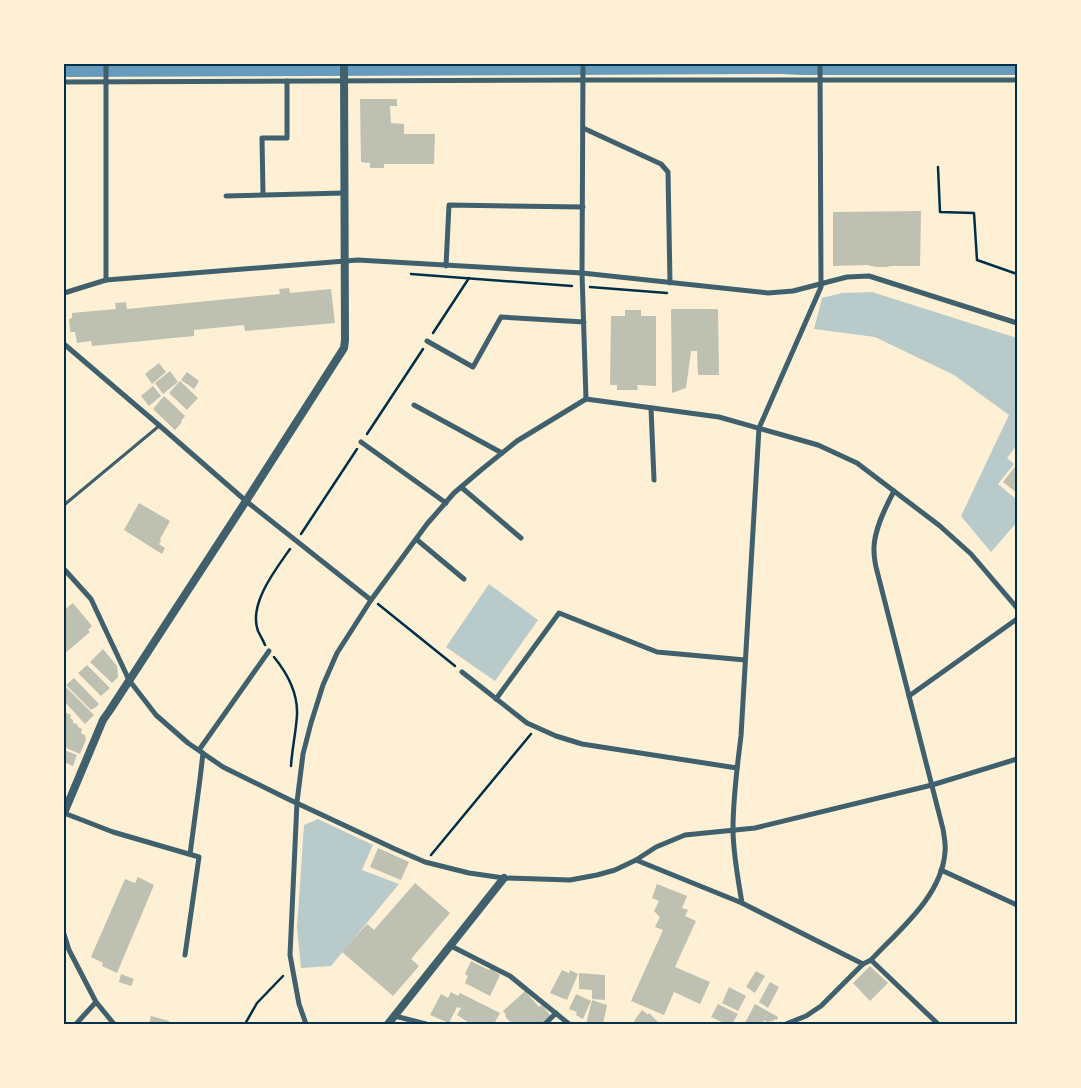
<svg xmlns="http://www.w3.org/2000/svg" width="1081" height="1088" viewBox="0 0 1081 1088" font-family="Overpass,sans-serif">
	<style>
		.green { fill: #b9caca }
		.water { fill: #669bbc }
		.building { fill: #bec0b2 }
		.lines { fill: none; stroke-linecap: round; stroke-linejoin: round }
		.path { stroke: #003049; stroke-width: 2.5 }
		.service { stroke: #3f606c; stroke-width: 3 }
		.minor { stroke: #3f606c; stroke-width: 5 }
		.tertiary { stroke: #3f606c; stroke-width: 8 }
		.neatline { fill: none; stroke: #003049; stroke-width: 2 }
	</style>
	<rect width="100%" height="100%" fill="#fdf0d5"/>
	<g class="green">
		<polygon points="872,292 1017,338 1017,445 1007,458 1014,464 998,484 1017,500 1017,522 991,552 961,516 1009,415 954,375 875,337 814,329 822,298 842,293"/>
		<polygon points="489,584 538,620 495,681 446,647"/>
		<polygon points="318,819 373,845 362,870 399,884 331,966 301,968 297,927 304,825"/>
	</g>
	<polygon class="water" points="64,64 1017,64 1017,75 803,75 780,74 64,77"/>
	<g class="building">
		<polygon points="360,99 397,99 397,106 390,106 391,123 404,124 404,134 435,134 434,164 384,164 384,168 370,168 370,163 361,162"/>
		<polygon points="921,211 920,266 892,266 885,267 876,267 867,265 833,266 833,212"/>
		<polygon points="289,288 290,293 331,289 335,323 245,331 244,325 194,330 194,336 92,346 91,341 77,343 75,332 70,332 69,319 72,318 72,313 116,309 115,303 126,302 127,309 280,294 279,289"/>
		<polygon points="671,309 718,309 719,375 698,375 697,351 691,351 686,388 672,393"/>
		<polygon points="625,310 641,310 641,316 656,316 656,386 637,385 638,390 617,390 617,385 610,385 611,316 625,316"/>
		<polygon points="159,363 166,372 152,384 145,374"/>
		<polygon points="170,371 178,382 163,394 155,383"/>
		<polygon points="187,372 199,381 194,389 181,380"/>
		<polygon points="180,381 198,398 187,410 169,393"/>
		<polygon points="153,386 161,396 149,406 141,396"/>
		<polygon points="164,396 185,416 181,421 182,422 175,430 153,409"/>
		<polygon points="1017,464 1017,493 1003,482"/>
		<polygon points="139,503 170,521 160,539 161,541 159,544 165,548 162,554 124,530"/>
		<polygon points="73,603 92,626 88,630 90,632 64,654 64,610"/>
		<polygon points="103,649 117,666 118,677 112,683 90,662"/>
		<polygon points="87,665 110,688 101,696 78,673"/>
		<polygon points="74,678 99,704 95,708 94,708 91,710 66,685"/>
		<polygon points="66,687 94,715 85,724 64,701 64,689"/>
		<polygon points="64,712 71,715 70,718 73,720 73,723 77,724 78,727 82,729 81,733 85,735 86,740 80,754 64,747"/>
		<polygon points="64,750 77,755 73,766 64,762"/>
		<polygon points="378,848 409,862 401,880 370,867"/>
		<polygon points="138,877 154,885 117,973 102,966 103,963 91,957 125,879 135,883"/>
		<polygon points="415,883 450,913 411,959 419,966 393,996 342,952 367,924 374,930"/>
		<polygon points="657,884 687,896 682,908 688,910 685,916 696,921 675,967 710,982 700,1004 674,992 664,1015 631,1001 663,930 655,927 660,917 654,911 659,901 652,898"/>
		<polygon points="471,961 489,970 490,968 500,975 490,996 465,983 468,976 465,974"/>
		<polygon points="870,966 888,983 870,1001 853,983"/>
		<polygon points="562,970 569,973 570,970 578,974 567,1000 550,993"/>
		<polygon points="756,971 765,976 755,993 746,987"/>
		<polygon points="579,973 605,975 605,1000 592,999 592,990 579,989"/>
		<polygon points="121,974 134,979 131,986 119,982"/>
		<polygon points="770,982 779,987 768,1008 759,1002"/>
		<polygon points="729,987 746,996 738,1011 722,1003"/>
		<polygon points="525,991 539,1007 542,1005 551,1016 542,1024 515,1024 512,1021 510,1022 505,1016 506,1015 503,1011"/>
		<polygon points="451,992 458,996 460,993 500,1013 494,1024 471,1024 457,1015 461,1008 457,1007 449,1023 430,1015 441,994 448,998"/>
		<polygon points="576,994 591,1001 583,1019 576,1015 577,1012 569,1009"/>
		<polygon points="592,1000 607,1005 603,1024 586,1024"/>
		<polygon points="718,1004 738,1014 732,1024 726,1024 711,1017"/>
		<polygon points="755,1004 778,1017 777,1020 775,1019 774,1021 773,1020 772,1022 770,1021 768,1023 764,1020 762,1024 757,1023 757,1024 749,1024 745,1023"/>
		<polygon points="642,1010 648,1015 649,1013 660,1024 638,1024 634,1021"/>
		<polygon points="151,1016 169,1021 168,1024 149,1024"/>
	</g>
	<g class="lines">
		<g class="path">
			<polyline points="938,167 940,212 974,213 977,260 1017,274"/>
			<polyline points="411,274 572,286"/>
			<polyline points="590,287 667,293"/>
			<polyline points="433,333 469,278"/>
			<polyline points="367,434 423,349"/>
			<polyline points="301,534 357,449"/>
			<polyline points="378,604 455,666"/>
			<path d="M265,645C263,640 260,635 258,631C248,604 276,569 290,549"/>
			<path d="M274,657C287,673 298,694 297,715C296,732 292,749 291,766"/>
			<polyline points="431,855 531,734"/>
			<polyline points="245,1024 257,1003 283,976"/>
		</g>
		<polyline class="service" points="64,505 159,426"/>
		<g class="minor">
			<polyline points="106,64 106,280"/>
			<polyline points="583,64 582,273 586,399"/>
			<polyline points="64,82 583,80 1017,80"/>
			<polyline points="583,128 661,164 668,172 670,283"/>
			<polyline points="263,194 262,138 287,138 287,81"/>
			<polyline points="226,196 344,193"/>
			<polyline points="446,266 449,205 583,207"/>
			<polyline points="64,293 106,280 358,260 582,273 768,293 793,291 847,277 869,276 1017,323"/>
			<polyline points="427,341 473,367 501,317 584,322"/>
			<polyline points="64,344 160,426 246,501 371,600"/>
			<polyline points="414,405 502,453"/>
			<polyline points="651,408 654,480"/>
			<polyline points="361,442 446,503"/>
			<polyline points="461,487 521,538"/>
			<polyline points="416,539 464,579"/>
			<polyline points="64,569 91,599 129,680 156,715 188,743 223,767 288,799 395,849 425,862 469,873 504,878 570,880 597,875 615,870 636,860 656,847 685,835 755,828 932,785 1017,759"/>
			<polyline points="462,672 527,723 556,736 582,744 737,768"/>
			<polyline points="909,696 1017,619"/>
			<polyline points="496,699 559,613 657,652 745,660"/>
			<polyline points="199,750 269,651"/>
			<polyline points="64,813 113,832 199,857 185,955"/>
			<polyline points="190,854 200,779 203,753"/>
			<polyline points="636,860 742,903 863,964"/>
			<polyline points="941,870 1017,905"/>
			<path d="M742,903C738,879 733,853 733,829C733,798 737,767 741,736L759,428L821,287L820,64"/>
			<polyline points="64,934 69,950 96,1002 114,1024"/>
			<polyline points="451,946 510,976 569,1024"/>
			<polyline points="871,960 938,1024"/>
			<polyline points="395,1016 426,1024"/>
			<polyline points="76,1024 96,1002"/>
			<polyline points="306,1024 299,1004 290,955 297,802 303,754 311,723 323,685 337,653 371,600 427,524 454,493 481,470 517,441 586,399 719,417 818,445 857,463 940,526 971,554 1017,608"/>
			<polyline points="545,1024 556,1013"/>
			<path d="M786,1024L806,1016L821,1006L863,964L871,960C899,930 942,896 945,852C946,845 944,836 943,829L876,567C875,562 874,556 874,551C873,532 885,508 894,491"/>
		</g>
		<g class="tertiary">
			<polyline points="64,813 103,720 110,710 246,501 344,348 345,340 344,64"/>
			<polyline points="388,1024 504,878"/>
		</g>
	</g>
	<rect width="1081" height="1088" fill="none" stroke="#fdf0d5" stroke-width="130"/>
	<rect x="65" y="65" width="951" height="958" class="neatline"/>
</svg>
